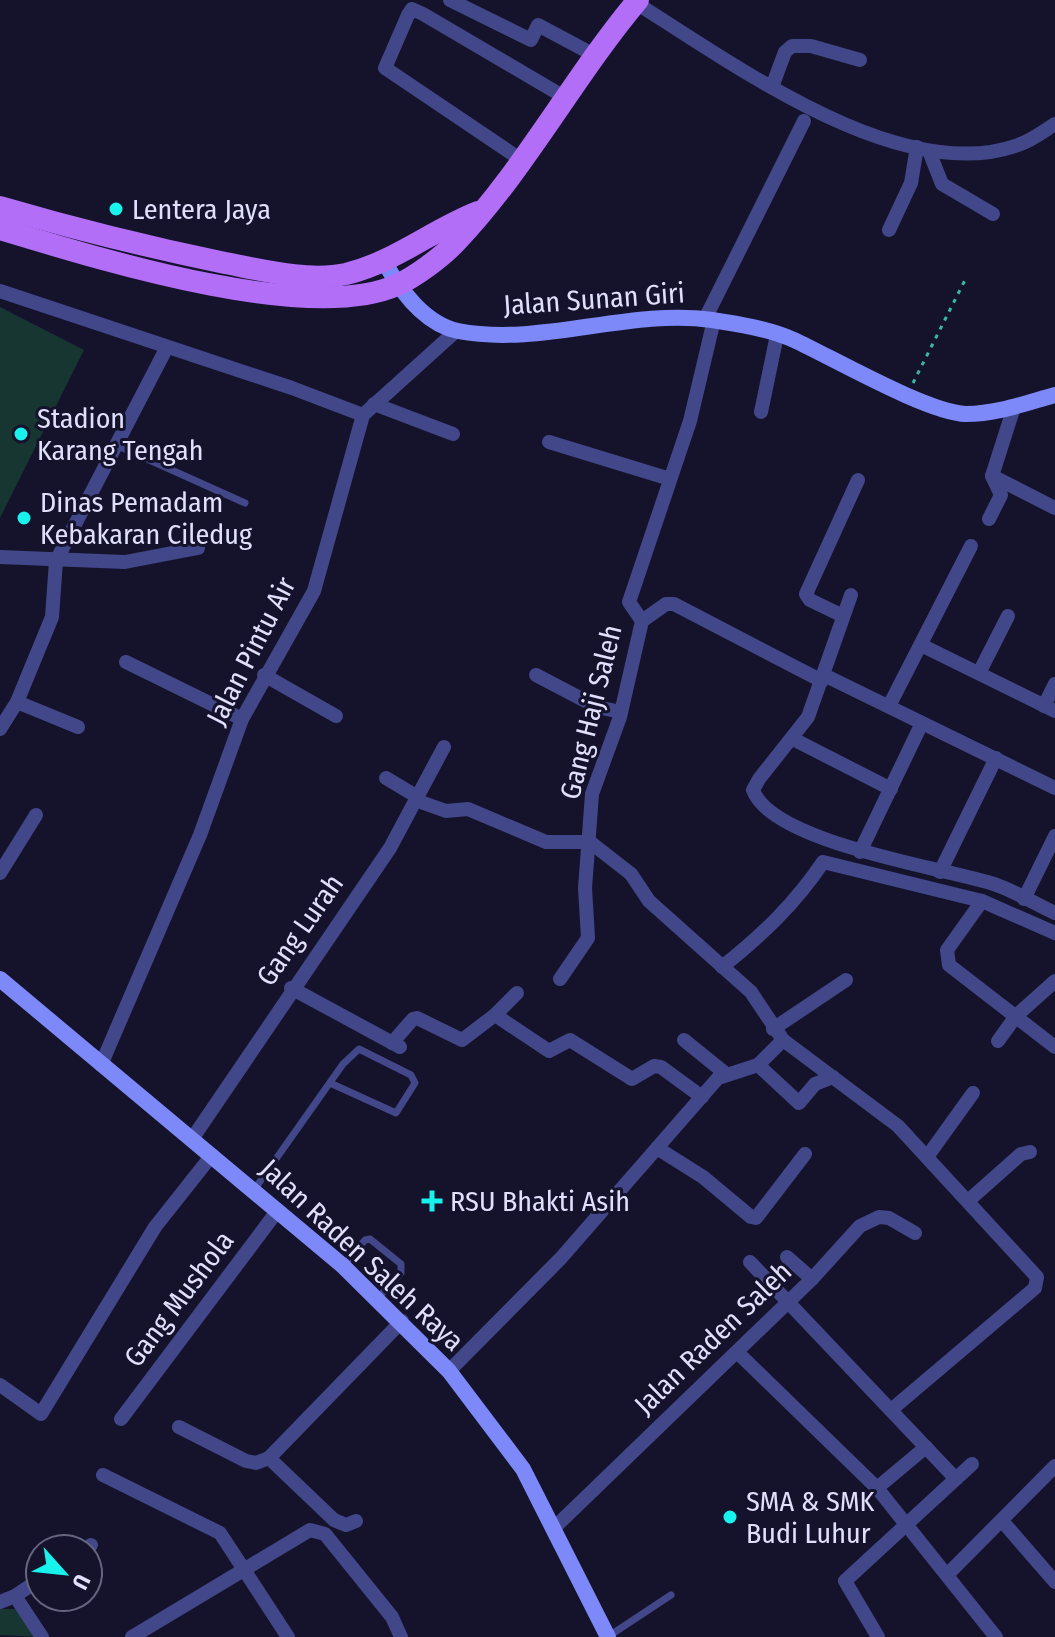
<svg xmlns="http://www.w3.org/2000/svg" width="1055" height="1637" viewBox="0 0 1055 1637" font-family="'Fira Sans Condensed',sans-serif">
	<style>
		.green { fill: #173631 }
		.lines { fill: none; stroke-linecap: round; stroke-linejoin: round }
		.path { stroke: #39b8a1; stroke-width: 3; stroke-dasharray: 4 6; stroke-linecap: butt }
		.lane { stroke: #414788; stroke-width: 7 }
		.street { stroke: #414788; stroke-width: 14 }
		.secondary { stroke: #7d89f8; stroke-width: 16 }
		.primary { stroke: #b26ef7; stroke-width: 22 }
		.poi-dot { fill: #17f2ed; stroke: #15132c; stroke-width: 3 }
		.labels { text-anchor: middle; dominant-baseline: central; stroke-width: 6; stroke-linejoin: round; paint-order: stroke }
		.poi-label { font-size: 28px; fill: #e0e0fd; stroke: #15132c; text-anchor: start }
		.street-label { font-size: 28px; fill: #e0e0fd; stroke: #15132c }
	</style>
	<rect width="100%" height="100%" fill="#15132c"/>
	<g class="green">
		<polygon points="0,307 84,350 0,518"/>
		<polygon points="0,1609 21,1609 40,1637 0,1635"/>
	</g>
	<g class="lines">
		<polyline class="path" points="913,383 965,280"/>
		<g class="lane">
			<polyline points="116,445 245,503"/>
			<polyline points="254,1190 343,1064 359,1049 411,1075 415,1083 396,1113 330,1083"/>
			<polyline points="343,1266 365,1240 370,1239 401,1264 401,1273 378,1298"/>
			<polyline points="609,1636 671,1595"/>
		</g>
		<g class="street">
			<polyline points="450,0 531,40 538,25 596,56"/>
			<path d="M631,0C729,60 898,188 1018,145C1031,141 1044,131 1055,124"/>
			<polyline points="772,87 785,52 792,46 811,46 860,60"/>
			<polyline points="929,151 942,184 993,214"/>
			<polyline points="520,159 385,68 408,15 412,9 423,14 566,98"/>
			<polyline points="889,230 911,183 917,147"/>
			<polyline points="0,291 292,388 363,415"/>
			<polyline points="705,319 804,121"/>
			<polyline points="374,404 453,434"/>
			<polyline points="761,412 777,335"/>
			<polyline points="549,442 670,479"/>
			<polyline points="992,476 1055,508"/>
			<polyline points="989,519 1001,495 992,476 1014,407"/>
			<polyline points="0,557 125,562 198,548"/>
			<path d="M851,595L808,717L759,779L753,790C772,843 944,868 994,884C1015,891 1035,904 1055,913"/>
			<polyline points="841,615 810,600 806,594 858,480"/>
			<polyline points="642,621 666,604 674,604 822,681"/>
			<polyline points="921,645 1055,711"/>
			<polyline points="126,662 242,719"/>
			<polyline points="979,673 1008,616"/>
			<polyline points="264,675 336,716"/>
			<polyline points="536,675 597,707 621,712"/>
			<polyline points="824,675 1055,788"/>
			<polyline points="17,702 78,727"/>
			<polyline points="889,706 971,546"/>
			<polyline points="1044,706 1055,684"/>
			<polyline points="0,729 17,702 52,617 56,561 166,349"/>
			<polyline points="793,739 891,789"/>
			<polyline points="386,778 416,796"/>
			<polyline points="415,800 446,811 468,809 546,842 590,842 631,874 649,901 751,992 783,1040 898,1126 1037,1277 1035,1288 891,1410"/>
			<polyline points="860,852 922,723"/>
			<polyline points="940,872 996,758"/>
			<polyline points="0,873 36,815"/>
			<polyline points="1024,899 1055,836"/>
			<polyline points="1055,933 982,901 947,950 949,965 1055,1047"/>
			<path d="M722,967C761,936 795,904 823,862L982,901"/>
			<polyline points="560,979 588,938 585,888 592,794 620,717 642,621 629,602 690,421 714,320"/>
			<polyline points="291,988 400,1047"/>
			<polyline points="495,1015 517,993"/>
			<polyline points="773,1029 846,980"/>
			<polyline points="684,1040 726,1074"/>
			<polyline points="998,1041 1016,1016 1055,981"/>
			<polyline points="392,1043 413,1019 417,1018 462,1040 495,1015 549,1051 570,1040 632,1079 654,1066 661,1067 702,1097"/>
			<polyline points="101,1065 200,835 242,719 314,591 363,415 456,331"/>
			<polyline points="758,1065 799,1103 815,1084 833,1077"/>
			<polyline points="192,1139 390,848 444,747"/>
			<polyline points="657,1148 703,1177 751,1217 756,1218 805,1154"/>
			<polyline points="927,1157 973,1093"/>
			<polyline points="968,1201 1021,1154 1030,1152"/>
			<polyline points="787,1257 812,1279"/>
			<polyline points="750,1262 956,1479"/>
			<polyline points="737,1352 877,1488 996,1637"/>
			<polyline points="449,1371 561,1258 718,1078 758,1065 783,1040"/>
			<polyline points="0,1385 41,1414 155,1227 212,1155"/>
			<polyline points="121,1419 278,1210"/>
			<polyline points="179,1427 246,1461 256,1463 269,1458"/>
			<polyline points="103,1475 220,1533 288,1637"/>
			<polyline points="877,1488 926,1447"/>
			<polyline points="356,1521 346,1525 334,1520 269,1458 402,1321"/>
			<polyline points="1003,1522 1055,1582"/>
			<polyline points="555,1527 812,1279 860,1226 879,1217 889,1218 915,1233"/>
			<polyline points="85,1549 91,1545"/>
			<polyline points="947,1575 1055,1466"/>
			<polyline points="15,1596 40,1579"/>
			<polyline points="0,1602 15,1596 42,1637"/>
			<polyline points="132,1637 310,1530 325,1534 392,1617 401,1637"/>
			<polyline points="878,1637 845,1581 972,1464"/>
		</g>
		<g class="secondary">
			<path d="M385,263C400,290 425,324 458,331C542,347 629,308 712,320C739,324 769,329 794,340C833,358 928,413 966,414C997,414 1026,403 1055,395"/>
			<polyline points="0,979 343,1266 449,1371 523,1469 608,1637"/>
		</g>
		<g class="primary">
			<path d="M0,207C75,229 148,247 225,263C262,270 308,282 346,274C395,262 432,230 478,212"/>
			<path d="M0,229C93,257 308,325 397,285C415,277 442,257 456,242C524,171 574,76 638,0"/>
		</g>
	</g>
	<g class="poi-dot">
		<circle cx="116" cy="209" r="8"/>
		<circle cx="21" cy="434" r="8"/>
		<circle cx="24" cy="518" r="8"/>
		<path d="M428 1189h8v8h8v8h-8v8h-8v-8h-8v-8h8z"/>
		<circle cx="730" cy="1517" r="8"/>
	</g>
	<g class="labels">
		<g class="poi-label">
			<text x="132" y="209">Lentera Jaya</text>
			<text x="37" y="418">Stadion<tspan x="37" dy="32">Karang Tengah</tspan></text>
			<text x="40" y="502">Dinas Pemadam<tspan x="40" dy="32">Kebakaran Ciledug</tspan></text>
			<text x="450" y="1201">RSU Bhakti Asih</text>
			<text x="746" y="1501">SMA &amp; SMK<tspan x="746" dy="32">Budi Luhur</tspan></text>
		</g>
		<g class="street-label">
			<text transform="translate(594 299) rotate(-4)">Jalan Sunan Giri</text>
			<text transform="translate(251 651) rotate(-63)">Jalan Pintu Air</text>
			<text transform="translate(591 712) rotate(-76)">Gang Haji Saleh</text>
			<text transform="translate(300 930) rotate(-55)">Gang Lurah</text>
			<text transform="translate(362 1255) rotate(43)">Jalan Raden Saleh Raya</text>
			<text transform="translate(179 1299) rotate(-53)">Gang Mushola</text>
			<text transform="translate(713 1338) rotate(-44)">Jalan Raden Saleh</text>
		</g>
	</g>
	<g transform="translate(64 1573) rotate(117)"><circle r="38" fill="#15132c" stroke="#666580" stroke-width="2"/>
	<path d="M0-6L14 30L0 20L-14 30Z" fill="#17f2ed"/>
	<text y="-12" font-size="22" font-weight="bold" text-anchor="middle" fill="#e0e0fd">U</text>
	</g>
</svg>
